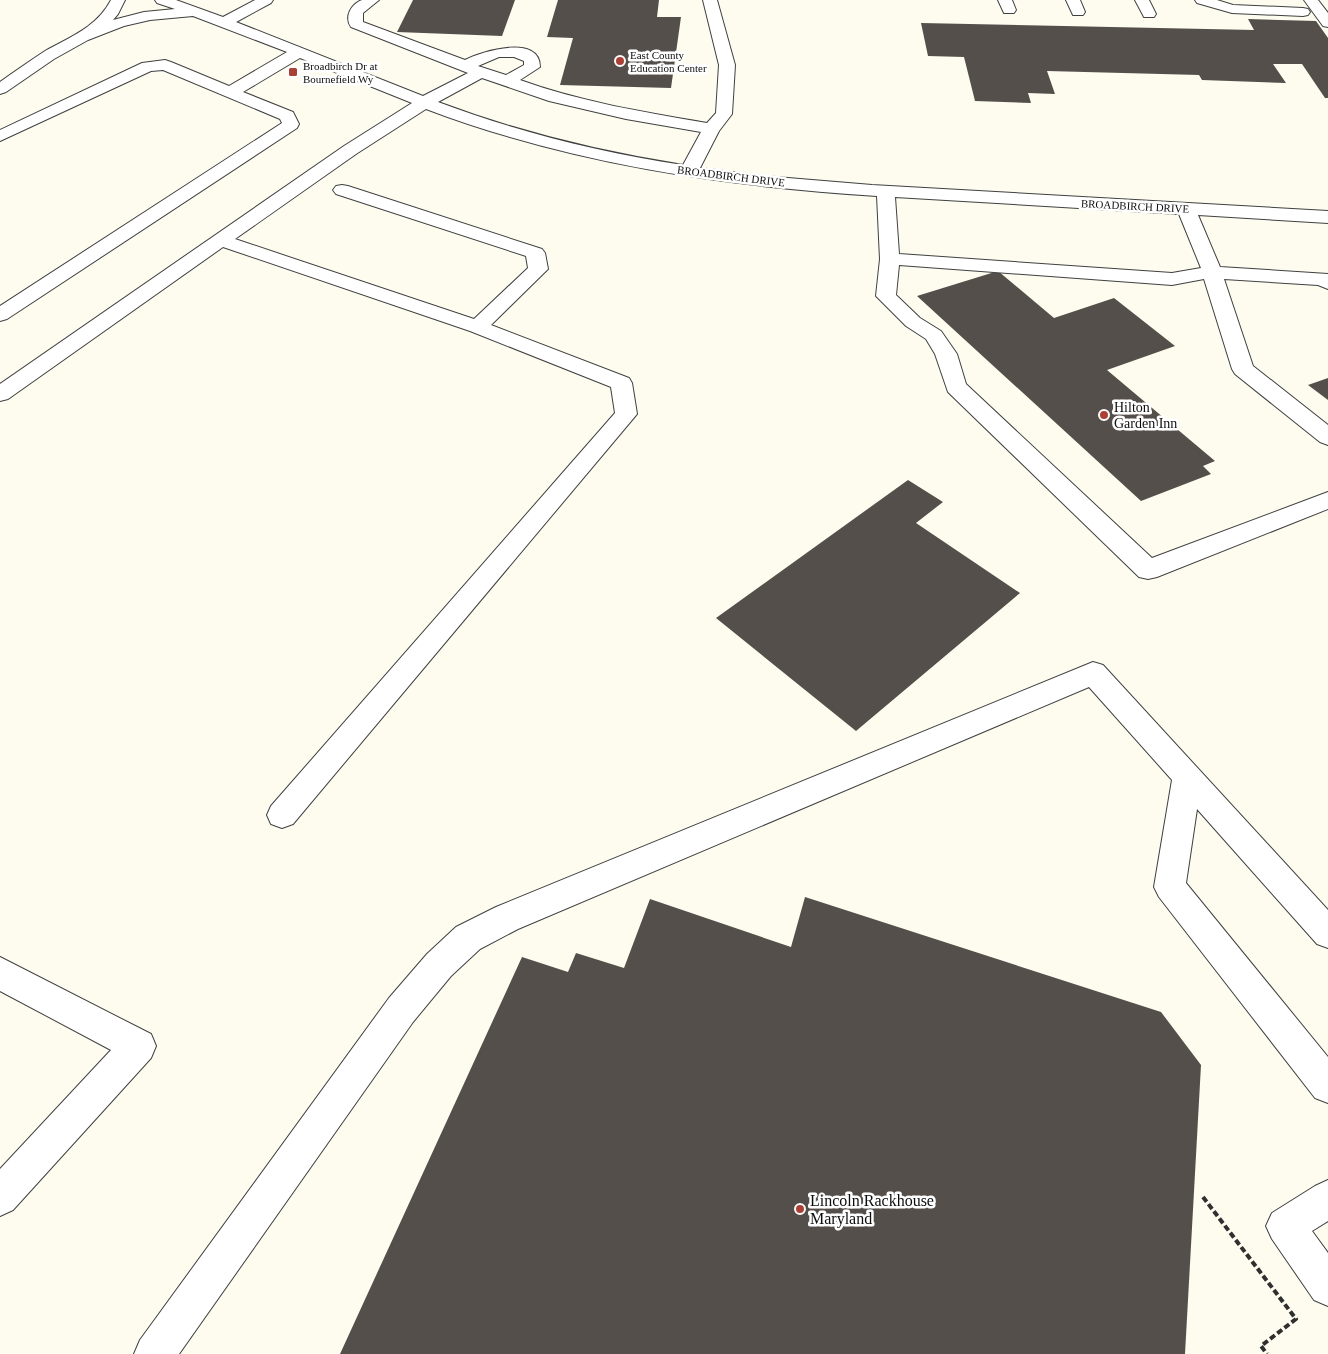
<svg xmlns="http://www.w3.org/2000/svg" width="1328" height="1354" viewBox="0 0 1328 1354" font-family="'Times New Roman',serif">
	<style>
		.building { fill: #544f4b }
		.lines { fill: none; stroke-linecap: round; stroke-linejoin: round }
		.minor-casing { stroke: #404040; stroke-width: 2 }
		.path { stroke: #2f2f2f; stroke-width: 4; stroke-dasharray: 6 3; stroke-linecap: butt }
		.minor { fill: #fff; fill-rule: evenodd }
		.poi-dot { fill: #ab4037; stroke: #fff; stroke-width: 2 }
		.labels { text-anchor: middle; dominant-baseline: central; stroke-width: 5; stroke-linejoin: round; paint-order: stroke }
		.far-poi-label { font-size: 11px; fill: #0d0d0d; stroke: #fff; text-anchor: start }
		.far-street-label { font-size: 11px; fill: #0d0d0d; stroke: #fff }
		.poi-label { font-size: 14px; fill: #0d0d0d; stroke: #fff; text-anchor: start }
		.near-poi-label { font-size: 16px; fill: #0d0d0d; stroke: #fff; text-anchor: start }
	</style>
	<rect width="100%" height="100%" fill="#fdfcef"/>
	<g class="building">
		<polygon points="413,0 515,0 502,36 397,32"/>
		<polygon points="558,0 659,0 657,17 681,17 671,88 560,85 573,38 547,37"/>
		<polygon points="1248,19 1316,21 1328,38 1328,98 1325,98 1302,64 1273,64 1286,83 1202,80 1199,75 1047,71 1055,94 1028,93 1031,103 975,101 964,57 928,56 921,23 1254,30"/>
		<polygon points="998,271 1054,318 1114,298 1175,346 1107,370 1215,461 1203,466 1211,474 1141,501 917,296"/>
		<polygon points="1328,378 1328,400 1308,385"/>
		<polygon points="908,480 943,502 916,523 1020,593 856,731 716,618"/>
		<polygon points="805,897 1161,1012 1201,1065 1185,1354 340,1354 522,957 568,972 576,953 624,968 650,899 791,947"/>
	</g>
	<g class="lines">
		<g class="minor-casing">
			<g id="minor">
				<path d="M111,0H125L118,14L113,20L144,12L175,9L157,3L155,0H176L223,17L255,0H273L271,3L236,22L423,96L468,73L351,27C344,17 351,4 362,0C367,0 374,0 379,0L363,13V22L465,60C482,51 540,34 540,67L520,80C581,102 644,112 707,123L716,113L719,65L703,0H717L735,65L732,114L719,131L700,168L764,176L872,185L1328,211V223L1198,215L1220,267L1328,274V289L1318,285L1224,279L1253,366L1328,425V445L1320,442L1235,374L1232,369L1204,279L1172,285L899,265L896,295L920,318L941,331L957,354L966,384L1152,558L1328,492V509L1157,577L1148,579L1139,577L948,392L935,354L926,339L906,326L876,296L880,259L877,196C723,186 571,164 426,109L356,154L235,239L474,319L528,268L526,256L336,194L333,190L336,186L342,185L348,186L542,249L545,253L548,269L491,325L629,378L632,383L637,414L293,824L282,828L271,824L267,815L271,806L615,413L611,387L470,331L223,247L8,399L0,401V384L344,146L412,103L300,58L243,92L293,112L299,124L297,128L7,319L0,321V306L282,123L280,119L163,70L151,71L0,141V130L142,63L165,60L171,62L229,86L287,52L193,16L150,20L124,26L88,40L54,59L6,92L0,94V82C15,71 30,61 45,51C70,37 97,27 111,0ZM499,57H514L524,61V65L506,75L478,66ZM482,78L549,101L626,119L701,132L683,165C599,152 518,132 438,102ZM895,197L1179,214L1201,268L1172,273L899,254Z"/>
				<polygon points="998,0 1012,0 1016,10 1014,13 1004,13"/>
				<polygon points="1066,0 1080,0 1085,12 1083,15 1073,15"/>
				<polygon points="1135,0 1149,0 1156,14 1154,17 1144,17"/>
				<polygon points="1195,0 1217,0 1233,5 1303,8 1308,9 1310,12 1308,15 1303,16 1232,13 1197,3"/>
				<polygon points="1304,0 1318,0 1328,13 1328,27 1323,26"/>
				<polygon points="1093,662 1103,665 1328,910 1328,948 1317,944 1197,809 1186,883 1328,1057 1328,1103 1315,1098 1159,897 1154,887 1172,780 1089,687 518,929 480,949 451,976 413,1022 179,1354 134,1354 140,1340 389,998 427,954 456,927 496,907"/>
				<polygon points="0,957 151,1034 156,1046 151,1058 13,1210 0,1216 0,1169 111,1050 0,991"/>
				<polygon points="1328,1180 1328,1221 1312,1231 1328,1253 1328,1306 1314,1300 1272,1239 1266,1226 1272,1213 1315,1186"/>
			</g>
		</g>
		<polyline class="path" points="1203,1197 1296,1319 1261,1346 1267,1354"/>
		<use href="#minor" class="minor"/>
	</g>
	<g class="poi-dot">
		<circle cx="620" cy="61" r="5"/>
		<rect x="288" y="67" width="10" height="10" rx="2.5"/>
		<circle cx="1104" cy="415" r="5"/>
		<circle cx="800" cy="1209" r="5"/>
	</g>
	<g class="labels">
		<g class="far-poi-label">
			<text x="630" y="55">East County<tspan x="630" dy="13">Education Center</tspan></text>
			<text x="303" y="66">Broadbirch Dr at<tspan x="303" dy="13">Bournefield Wy</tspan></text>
		</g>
		<g class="far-street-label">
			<text transform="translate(731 176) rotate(7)">BROADBIRCH DRIVE</text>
			<text transform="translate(1135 206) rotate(3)">BROADBIRCH DRIVE</text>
		</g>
		<g class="poi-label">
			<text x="1114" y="407">Hilton<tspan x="1114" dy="16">Garden Inn</tspan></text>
		</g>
		<g class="near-poi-label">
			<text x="810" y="1200">Lincoln Rackhouse<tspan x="810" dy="18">Maryland</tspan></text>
		</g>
	</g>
</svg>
